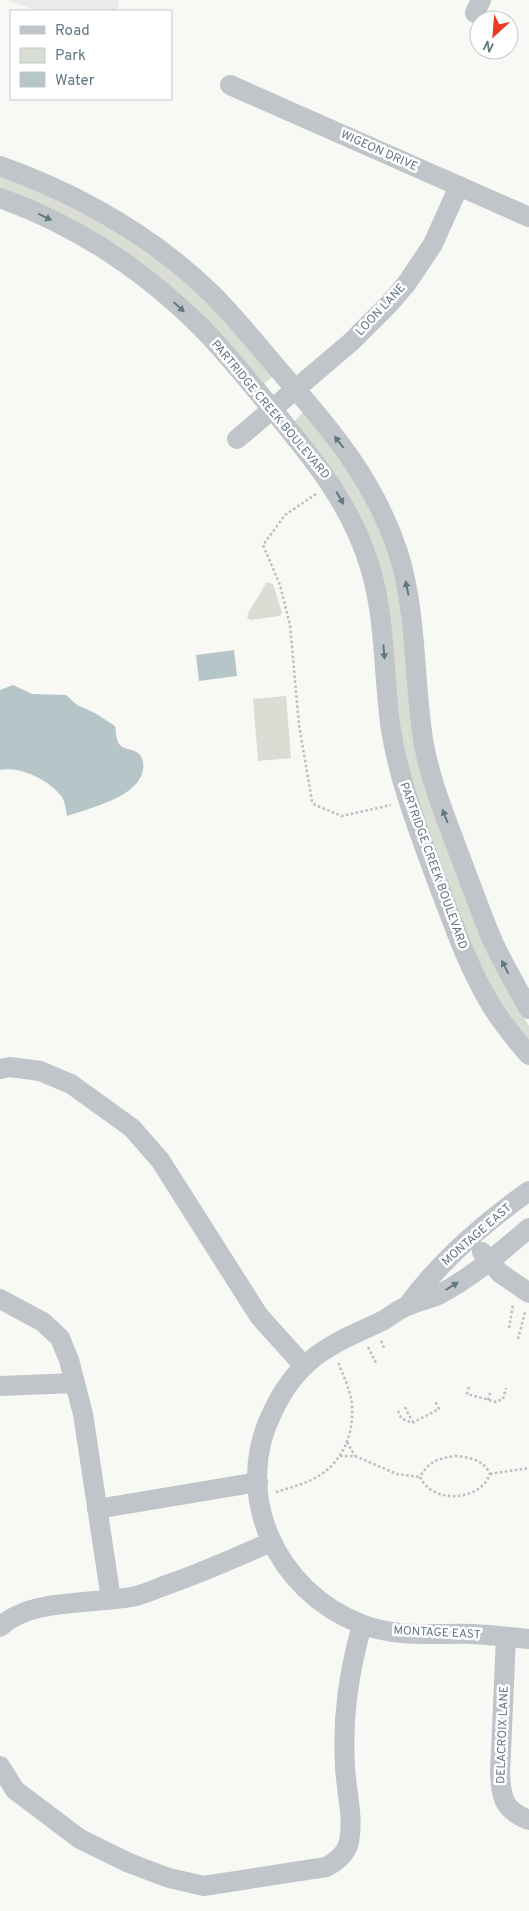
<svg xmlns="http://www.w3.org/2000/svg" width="529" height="1911" viewBox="0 0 529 1911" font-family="Overpass,sans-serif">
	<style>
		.built { fill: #e9eae9 }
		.green { fill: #d9ddd4 }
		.water { fill: #b6c6c8 }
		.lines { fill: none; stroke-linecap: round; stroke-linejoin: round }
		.path { stroke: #b9bec0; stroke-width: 2.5; stroke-dasharray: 2.5 2.5; stroke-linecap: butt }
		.minor { stroke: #bfc5c8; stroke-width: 20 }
		.oneway { fill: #627881 }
		.labels { text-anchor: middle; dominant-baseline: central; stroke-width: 5; stroke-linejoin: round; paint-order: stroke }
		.street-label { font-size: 12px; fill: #627881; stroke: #fff }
	</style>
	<rect width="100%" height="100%" fill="#f8f8f5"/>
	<polygon class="built" points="6,0 119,0 117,11 38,11"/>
	<g class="green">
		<path d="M0,174C76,203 152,246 210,304C232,327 252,353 273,376L263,385L239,356L21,196L0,188Z"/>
		<polygon points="303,412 339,456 369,504 388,550 400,599 413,729 498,973 529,1026 529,1042 498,999 475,953 417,805 349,495 322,456 294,422"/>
		<polygon points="267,582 273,584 282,613 280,616 250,620 247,617 248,613"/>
		<polygon points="286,696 291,758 258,761 253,699"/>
	</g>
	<g class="water">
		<polygon points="234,650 237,676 199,681 196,655"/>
		<path d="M13,685L32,694L66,695L77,705L95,713L115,726C116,731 116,738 118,742C122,751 133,747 140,755C144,760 144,768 142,774C134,798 90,808 67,816C66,810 65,802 62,797C49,780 21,766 0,770V690Z"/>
	</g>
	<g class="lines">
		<g class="path">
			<polyline points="316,494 285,515 263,545 280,585 290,625 299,725 312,801 315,805 342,816 391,805"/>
			<polyline points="509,1328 513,1305"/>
			<polyline points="518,1339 525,1312"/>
			<polyline points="381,1341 385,1350"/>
			<polyline points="368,1347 377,1365"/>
			<polyline points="469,1387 467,1394 496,1402 503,1399 506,1388"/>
			<polyline points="488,1400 490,1393"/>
			<polyline points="405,1407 412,1421"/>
			<polyline points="398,1411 401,1418 412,1423 439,1409 435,1401"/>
			<polyline points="347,1442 355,1456"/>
			<polyline points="340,1456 355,1456 397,1474 420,1477"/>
			<path d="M455,1456C469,1457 484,1460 490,1474C480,1502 432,1504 420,1477C428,1462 439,1458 455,1456Z"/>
			<polyline points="490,1474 529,1468"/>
			<path d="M276,1492C292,1487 309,1483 323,1473C346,1457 356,1426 351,1398C348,1386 343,1374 338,1362"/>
		</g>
		<g class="minor">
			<polyline points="475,13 481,0"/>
			<polyline points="230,85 529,217"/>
			<path d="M0,166C78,194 151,235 211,293C237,319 260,348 284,376C332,430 375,482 398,552C418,615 413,681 424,745C431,782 445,816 458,851C470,882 481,914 494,944C505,967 517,988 529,1009"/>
			<path d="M0,198C76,225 143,270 200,326C226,352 249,382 273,410C314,460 351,504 370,567C386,620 383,676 391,730C399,780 417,826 434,873C451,917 466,964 491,1005C502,1023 515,1039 529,1055"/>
			<polyline points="237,439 351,342 390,303 407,283 433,244 459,186"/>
			<polyline points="0,1069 10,1067 40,1071 71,1084 132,1128 160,1160 259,1316 304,1366"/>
			<path d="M529,1228C501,1252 471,1278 438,1295C429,1299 419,1301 410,1305C400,1308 392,1315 384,1320C360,1332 332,1342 311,1360C295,1373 282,1392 273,1411C231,1494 276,1591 361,1624C396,1638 436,1633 473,1634C491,1635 510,1637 529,1639"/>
			<polyline points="482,1252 500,1273 529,1293"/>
			<polyline points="0,1299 43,1322 60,1338 69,1360 83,1414 111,1599"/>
			<path d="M408,1305C440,1261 484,1223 529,1191"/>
			<polyline points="0,1386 75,1383"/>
			<polyline points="97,1509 258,1482"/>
			<path d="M0,1627C32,1597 95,1605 136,1596C147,1593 158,1588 169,1584C204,1572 237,1557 271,1542"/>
			<path d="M506,1637L500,1773C501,1799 504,1810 529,1820"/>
			<path d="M0,1766L15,1790L80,1839L129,1863L169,1878L204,1886L326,1867C336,1862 346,1854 349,1842C354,1817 346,1791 345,1766C342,1716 349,1672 362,1625"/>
		</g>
	</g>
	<defs><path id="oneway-solid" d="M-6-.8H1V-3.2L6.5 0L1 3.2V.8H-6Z" transform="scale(1.25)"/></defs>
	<g class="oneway">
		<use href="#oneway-solid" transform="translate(45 217) rotate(26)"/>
		<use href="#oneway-solid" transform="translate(179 307) rotate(43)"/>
		<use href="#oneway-solid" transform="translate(339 442) rotate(-128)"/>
		<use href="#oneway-solid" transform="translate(340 498) rotate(60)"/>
		<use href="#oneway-solid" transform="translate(407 588) rotate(-102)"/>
		<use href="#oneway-solid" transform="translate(384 652) rotate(85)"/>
		<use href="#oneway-solid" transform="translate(445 816) rotate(-111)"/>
		<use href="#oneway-solid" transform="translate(505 967) rotate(-117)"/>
		<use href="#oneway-solid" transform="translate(452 1286) rotate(-32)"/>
	</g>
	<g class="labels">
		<g class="street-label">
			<text transform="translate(379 151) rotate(24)">WIGEON DRIVE</text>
			<text transform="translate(381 310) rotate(-47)">LOON LANE</text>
			<text transform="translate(270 410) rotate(50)">PARTRIDGE CREEK BOULEVARD</text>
			<text transform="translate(433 866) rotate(70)">PARTRIDGE CREEK BOULEVARD</text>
			<text transform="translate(477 1235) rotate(-41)">MONTAGE EAST</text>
			<text transform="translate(437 1633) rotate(3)">MONTAGE EAST</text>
			<text transform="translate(503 1735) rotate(-88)">DELACROIX LANE</text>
		</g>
	</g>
	<rect x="10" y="10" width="162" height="90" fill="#ffffff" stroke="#c0c9cd"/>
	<rect x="20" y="26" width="25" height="8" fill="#bfc5c8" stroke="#c0c9cd"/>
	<text x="55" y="35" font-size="15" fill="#627881">Road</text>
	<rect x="20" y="48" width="25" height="15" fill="#d9ddd4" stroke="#c0c9cd"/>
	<text x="55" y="60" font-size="15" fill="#627881">Park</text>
	<rect x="20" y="72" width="25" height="15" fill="#b6c6c8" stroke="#c0c9cd"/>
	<text x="55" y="85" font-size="15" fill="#627881">Water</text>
	<g transform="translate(494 35) rotate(206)"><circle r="24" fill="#ffffff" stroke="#c0c9cd"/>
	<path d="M0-4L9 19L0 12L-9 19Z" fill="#e73c26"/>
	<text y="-8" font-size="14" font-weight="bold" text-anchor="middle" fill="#627881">N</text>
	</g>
</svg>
